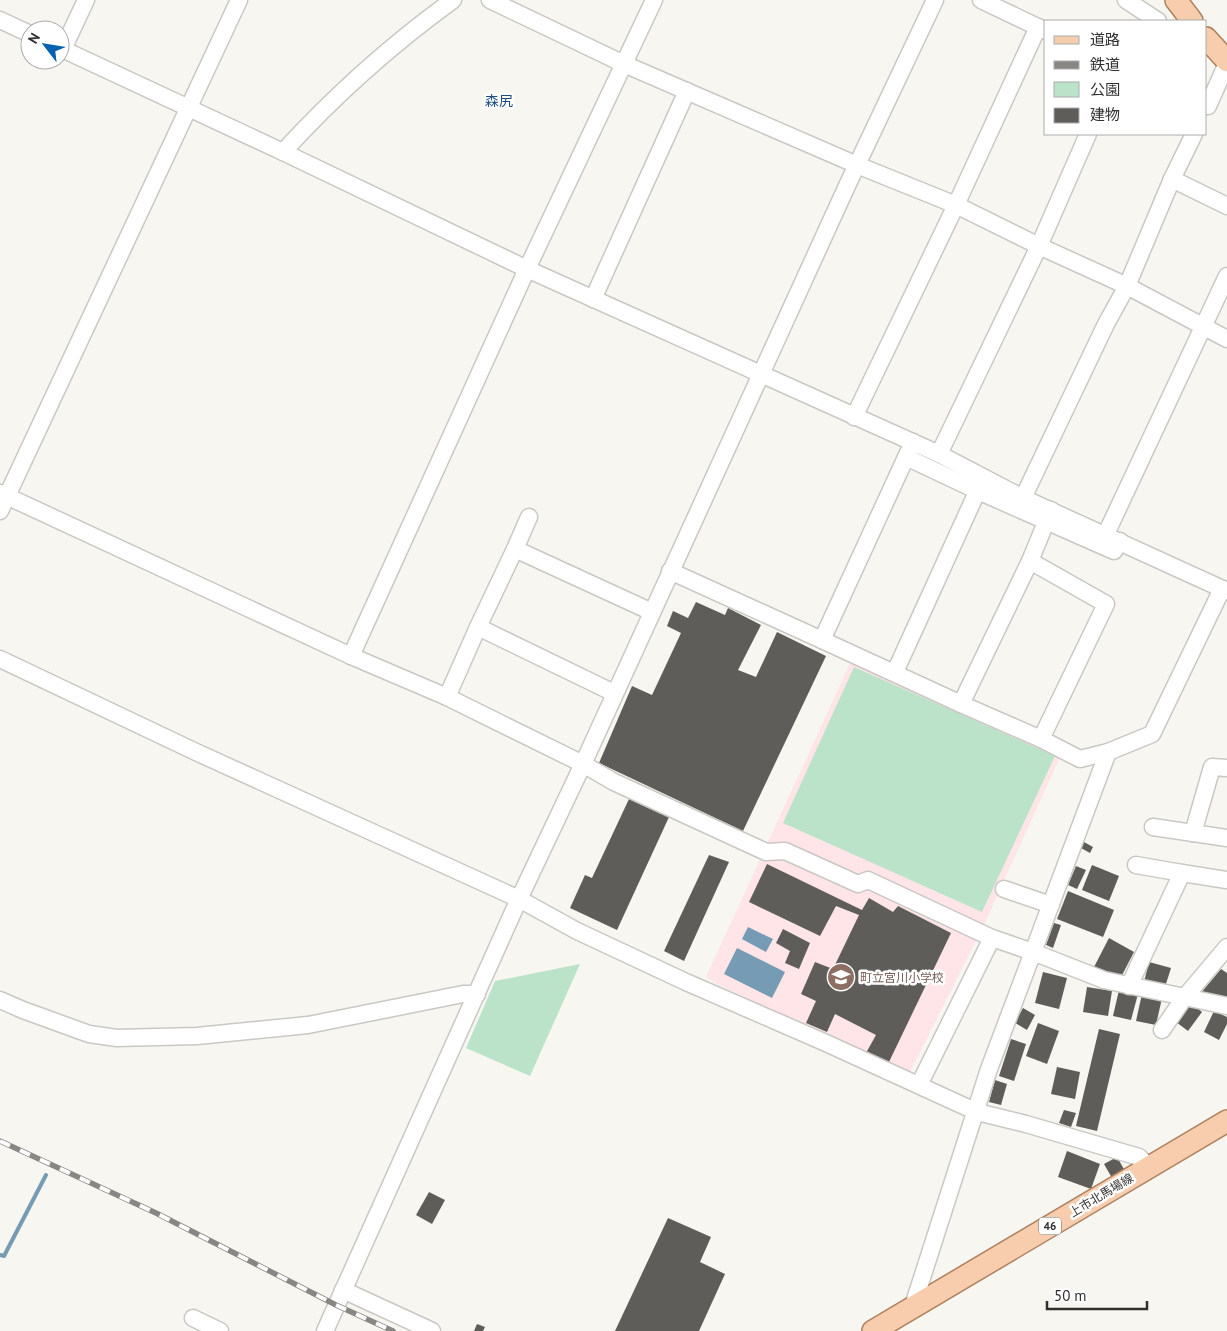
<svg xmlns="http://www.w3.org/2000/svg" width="1227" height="1331" viewBox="0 0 1227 1331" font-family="'PT Sans','Noto Sans JP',sans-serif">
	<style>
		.education { fill: #ffe4e8 }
		.green { fill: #bbe3c9 }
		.water { fill: #759bb5 }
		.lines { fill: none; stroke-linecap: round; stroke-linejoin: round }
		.stream { stroke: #759bb5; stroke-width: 4 }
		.building { fill: #5e5d59 }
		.minor-casing { stroke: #c9c8c4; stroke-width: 19 }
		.major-casing { stroke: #ae805e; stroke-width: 24 }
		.minor { stroke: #fff; stroke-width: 16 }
		.major { stroke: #f7cdae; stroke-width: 21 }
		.rail-casing { stroke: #888784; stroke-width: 5.5 }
		.rail { stroke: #fff; stroke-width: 4; stroke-dasharray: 11; stroke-linecap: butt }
		.labels { text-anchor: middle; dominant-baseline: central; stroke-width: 5; stroke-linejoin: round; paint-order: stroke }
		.shield { fill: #fff; stroke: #6f6e6d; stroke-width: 1 }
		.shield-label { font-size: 11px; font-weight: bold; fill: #31302f }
		.education-label { font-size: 12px; fill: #785e54; stroke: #fff; text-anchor: start }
		.street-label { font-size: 12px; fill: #31302f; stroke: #fff }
		.neighbourhood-label { font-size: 14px; fill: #1b4d80; stroke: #fff }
	</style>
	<rect width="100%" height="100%" fill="#f7f6f1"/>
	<polygon class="education" points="852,659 1061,755 983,927 909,1074 719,985 706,977"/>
	<g class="green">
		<polygon points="854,667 1055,756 982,912 783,823"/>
		<polygon points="580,964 530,1076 466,1048 495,981"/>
	</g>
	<g class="water">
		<polygon points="748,927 773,939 766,952 742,939"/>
		<polygon points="737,948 785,972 772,998 724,974"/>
	</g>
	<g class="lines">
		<polyline class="stream" points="0,1255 4,1256 46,1175"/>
	</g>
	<g class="building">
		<polygon points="696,602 725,615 728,608 761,625 738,670 756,677 777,632 826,656 743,831 599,763 632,686 652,695 681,633 667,626 673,611 688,618"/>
		<polygon points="629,799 669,817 617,930 570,908 585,875 592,878"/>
		<polygon points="1084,842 1093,847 1090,853 1081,848"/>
		<polygon points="709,855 729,862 684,961 664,951"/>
		<polygon points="767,864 862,910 869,898 893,912 898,906 951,933 888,1064 866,1053 876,1035 835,1014 827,1032 806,1023 816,1001 801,994 815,962 833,969 859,915 836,906 820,936 749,902"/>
		<polygon points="1092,865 1119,876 1109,901 1082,890"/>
		<polygon points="1076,866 1086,870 1077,889 1068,885"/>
		<polygon points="1068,891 1114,910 1103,937 1057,919"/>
		<polygon points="1054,923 1061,925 1053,948 1046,945"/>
		<polygon points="783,929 810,943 799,969 785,963 790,951 776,943"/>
		<polygon points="1109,938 1134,952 1119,981 1094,967"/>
		<polygon points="1149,962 1171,968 1165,987 1144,982"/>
		<polygon points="1221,969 1227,973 1227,1002 1200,994"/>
		<polygon points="1043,972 1067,978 1059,1009 1035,1003"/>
		<polygon points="1087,987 1112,991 1108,1016 1083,1012"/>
		<polygon points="1119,990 1138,994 1131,1020 1113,1016"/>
		<polygon points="1142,994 1162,998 1156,1025 1136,1021"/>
		<polygon points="1191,1003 1202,1012 1188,1031 1176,1022"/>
		<polygon points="1023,1008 1035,1015 1027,1030 1015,1023"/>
		<polygon points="1214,1011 1227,1017 1227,1024 1219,1040 1204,1032"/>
		<polygon points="1038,1023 1059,1031 1047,1064 1026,1056"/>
		<polygon points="1099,1029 1120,1034 1097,1131 1076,1126"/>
		<polygon points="1011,1039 1026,1044 1014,1081 999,1076"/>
		<polygon points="1057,1067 1080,1072 1075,1099 1051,1094"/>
		<polygon points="995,1080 1007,1084 1001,1105 989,1102"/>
		<polygon points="1064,1110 1076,1113 1071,1127 1059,1123"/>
		<polygon points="1067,1151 1100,1164 1091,1189 1058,1177"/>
		<polygon points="1117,1157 1125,1171 1112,1178 1104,1164"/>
		<polygon points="429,1192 445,1200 432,1224 416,1215"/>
		<polygon points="668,1218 711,1237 700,1262 725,1274 699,1331 615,1331"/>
		<polygon points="477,1324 485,1327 483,1331 474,1331"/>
	</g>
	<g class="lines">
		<g class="minor-casing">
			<g id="minor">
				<polyline points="490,0 624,64 857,165 956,205 1039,246 1127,286 1227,339"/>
				<polyline points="981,0 1046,31"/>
				<polyline points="1126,0 1158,21"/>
				<polyline points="0,20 30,34"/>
				<polyline points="60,48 283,152 527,269 939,454 1023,498 1227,591"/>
				<polyline points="63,49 86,0"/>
				<polyline points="1208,106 1227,63"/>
				<path d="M283,152C335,95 391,45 453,0"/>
				<polyline points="1172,179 1227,206"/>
				<polyline points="593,299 687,91"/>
				<polyline points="854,417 956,205 1038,27"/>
				<polyline points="939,454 1039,246 1088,134"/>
				<polyline points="906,457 978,491 1114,551 1120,541"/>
				<polyline points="0,493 351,656 447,697 583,764 614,782 766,852 785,851 858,884 868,880 992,938"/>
				<polyline points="1023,498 1106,324 1127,286 1172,179 1194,134"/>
				<polyline points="1051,510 1030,561 1106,604 1041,739 1080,759 1108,752"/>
				<polyline points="0,511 239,0"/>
				<polyline points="1106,534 1227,276"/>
				<polyline points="515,549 529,517"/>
				<polyline points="1030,561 961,704 1041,739"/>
				<polyline points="670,571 822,640 913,442"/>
				<polyline points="478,627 515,549 652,612"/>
				<polyline points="822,640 961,704"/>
				<polyline points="351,656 527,269 654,0"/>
				<polyline points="0,659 196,752 519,899 577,931 686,982 826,1043 977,1112 1026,1124 1139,1157 1149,1167"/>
				<polyline points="895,672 982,481"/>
				<polyline points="447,697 478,627 614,693"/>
				<polyline points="1153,827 1227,838"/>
				<polyline points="1193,833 1212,767 1227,768"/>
				<polyline points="1182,873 1227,880"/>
				<polyline points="1004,889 1051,905"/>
				<polyline points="1129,986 1182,873 1136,865"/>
				<polyline points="0,1000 23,1010 89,1034 117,1038 197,1036 308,1025 463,994 477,994"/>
				<polyline points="1162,1030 1184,998 1227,947"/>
				<polyline points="919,1085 992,938 1033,952 1108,752 1152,734 1222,589"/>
				<polyline points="343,1290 432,1331"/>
				<polyline points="912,1309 989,1069 1033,952 1104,980 1227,1006"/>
				<polyline points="193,1318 220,1331"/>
				<polyline points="325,1331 519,899 583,764 846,188 935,0"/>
			</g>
		</g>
		<g class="major-casing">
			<g id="major">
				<polyline points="1176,0 1192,21"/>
				<polyline points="1206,38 1227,61"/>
				<polyline points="873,1331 1227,1121"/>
			</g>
		</g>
		<use href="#minor" class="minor"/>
		<use href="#major" class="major"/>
		<g class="rail-casing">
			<polyline id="rail" points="0,1141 156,1213 336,1305 393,1331"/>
		</g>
		<use href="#rail" class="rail"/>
	</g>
	<defs>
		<g id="school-disc" transform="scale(1.4375)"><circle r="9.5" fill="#8d6e63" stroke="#fff"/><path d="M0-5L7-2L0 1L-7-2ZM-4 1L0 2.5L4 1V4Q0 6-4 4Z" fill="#fff"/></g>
	</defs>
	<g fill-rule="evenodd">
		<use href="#school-disc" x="841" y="977"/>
	</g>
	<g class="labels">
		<rect class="shield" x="1039" y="1217.5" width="22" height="17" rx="4"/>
		<g class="shield-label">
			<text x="1050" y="1226">46</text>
		</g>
		<g class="education-label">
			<text x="860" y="977">町立宮川小学校</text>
		</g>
		<g class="street-label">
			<text transform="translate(1101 1195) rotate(-31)">上市北馬場線</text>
		</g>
		<g class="neighbourhood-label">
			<text x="499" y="101">森尻</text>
		</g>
	</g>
	<rect x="1044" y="20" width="162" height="115" fill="#ffffff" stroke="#adacac"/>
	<rect x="1054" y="36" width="25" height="8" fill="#f7cdae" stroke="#adacac"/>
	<text x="1090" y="45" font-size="15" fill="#31302f">道路</text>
	<rect x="1054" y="61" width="25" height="8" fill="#888784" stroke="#adacac"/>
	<text x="1090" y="70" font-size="15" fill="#31302f">鉄道</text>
	<rect x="1054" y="82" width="25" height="15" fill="#bbe3c9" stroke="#adacac"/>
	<text x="1090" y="95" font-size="15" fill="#31302f">公園</text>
	<rect x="1054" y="108" width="25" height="15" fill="#5e5d59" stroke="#adacac"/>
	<text x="1090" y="120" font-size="15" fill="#31302f">建物</text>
	<g transform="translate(45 45) rotate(301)"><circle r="24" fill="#ffffff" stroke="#adacac"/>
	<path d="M0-4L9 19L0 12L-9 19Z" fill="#0562af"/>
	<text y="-8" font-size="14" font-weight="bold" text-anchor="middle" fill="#31302f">N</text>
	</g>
	<path d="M1047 1301v8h100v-8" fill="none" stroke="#31302f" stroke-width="2.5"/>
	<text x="1054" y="1301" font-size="15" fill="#31302f" stroke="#ffffff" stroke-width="4" paint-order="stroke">50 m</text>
</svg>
